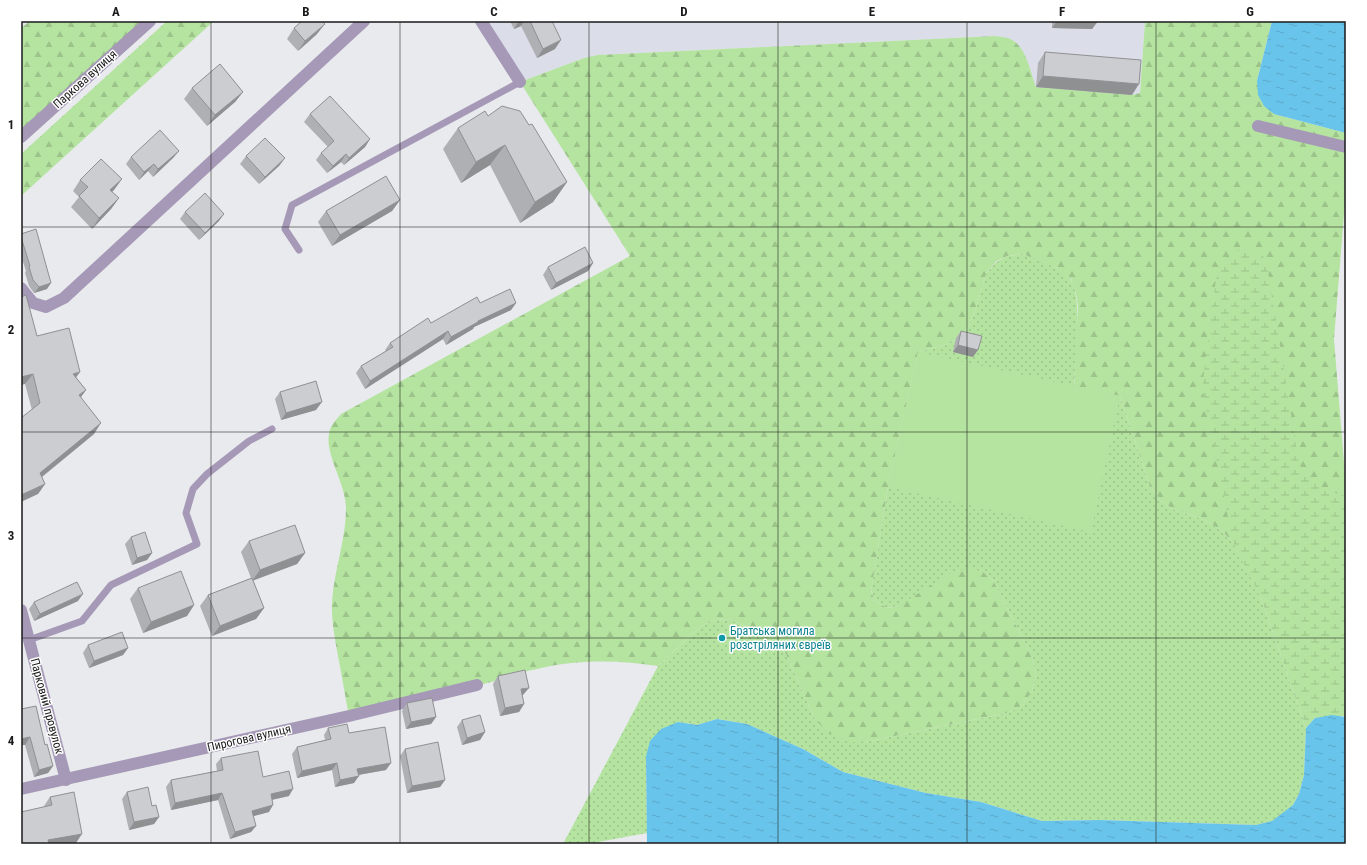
<svg xmlns="http://www.w3.org/2000/svg" width="1367" height="865" viewBox="0 0 1367 865" font-family="'Roboto Condensed',sans-serif">
	<style>
		.built { fill: #dbdee9 }
		.green { fill: url(#green-dots) }
		.forest { fill: url(#forest-firs) }
		.wetland { fill: url(#wetland-marsh) }
		.pitch { fill: #b5e4a1 }
		.water { fill: url(#water-ripples) }
		.lines { fill: none; stroke-linecap: round; stroke-linejoin: round }
		.lane { stroke: #a699b7; stroke-width: 7 }
		.street { stroke: #a699b7; stroke-width: 12 }
		.wall { fill: #afb0b4 }
		.shaded-wall { fill: #8f9092 }
		.building { fill: #cccdd1; stroke: #8f9092 }
		.grid { fill: none; stroke: #1a1a1b; stroke-width: 1; stroke-opacity: 0.55 }
		.culture-dot { fill: #0f9aa8; stroke: #fff; stroke-width: 1.5 }
		.labels { text-anchor: middle; dominant-baseline: central; stroke-width: 3; stroke-linejoin: round; paint-order: stroke }
		.street-label { font-size: 12px; fill: #1a1a1b; stroke: #fff }
		.culture-label { font-size: 12px; fill: #0d838f; stroke: #fff; text-anchor: start }
		.neatline { fill: none; stroke: #1a1a1b; stroke-width: 1.5 }
		.grid-label { font-size: 13px; text-anchor: middle; font-weight: bold; fill: #1a1a1b }
	</style>
	<defs>
		<pattern id="green-dots" width="8" height="8" patternUnits="userSpaceOnUse"><rect width="8" height="8" fill="#b5e4a1"/><path d="M2 2h.1M6 6h.1" fill="none" stroke="#9bc38a" stroke-width="1.8" stroke-linecap="round"/></pattern>
		<pattern id="forest-firs" width="22" height="20" patternUnits="userSpaceOnUse"><rect width="22" height="20" fill="#b5e4a1"/><path d="M5 1l3.5 6h-7zM16 11l3.5 6h-7z" fill="#9bc38a"/></pattern>
		<pattern id="wetland-marsh" width="20" height="14" patternUnits="userSpaceOnUse"><rect width="20" height="14" fill="#b5e4a1"/><path d="M1 5h8M5 5V1M11 12h8M15 12V8" fill="none" stroke="#9bc38a"/></pattern>
		<pattern id="water-ripples" width="26" height="14" patternUnits="userSpaceOnUse"><rect width="26" height="14" fill="#68c4eb"/><path d="M2 4q2-2 4 0t4 0M15 11q2-2 4 0t4 0" fill="none" stroke="#5aa8c9"/></pattern>
	</defs>
	<rect width="100%" height="100%" fill="#e9eaed"/>
	<polygon class="built" points="482,21 1145,21 1140,93 1132,95 1036,87 1024,53 995,36 598,55 584,58 520,82"/>
	<path class="green" d="M1023,254C1037,260 1063,267 1071,280C1083,299 1075,361 1074,385L1120,396L1150,486L1160,500L1173,509L1203,519L1221,530L1233,542L1261,598L1306,728L1304,775L1299,794L1293,805L1283,814L1272,821L1256,825L1100,820L1042,821L981,802L926,793L843,772L803,749L747,724L717,719L697,725L678,722L646,756L647,833L587,844H563L658,666L701,626L715,620L729,619L773,639L786,654L815,719L865,742L1007,713L1023,705L1032,691L1036,674L1032,657L993,580L983,572L898,606L887,608L875,601L871,590L888,487L918,352L951,343L967,330L975,311L986,274L995,263L1007,256Z"/>
	<g class="forest">
		<polygon points="30,21 150,21 21,137 21,28"/>
		<polygon points="167,21 214,21 21,196 21,154"/>
		<path d="M1145,21H1272L1257,81L1274,114L1346,133V189L1334,339L1346,487V513L1261,598L1233,542L1221,530L1203,519L1173,509L1160,500L1150,486L1120,396L1074,386L1078,308L1076,293L1071,279L1057,268L1023,254L1007,256L995,262L986,274L975,311L967,330L951,343L918,352L888,487L871,591L875,601L887,608L898,606L954,571L970,568L983,572L993,580L1032,657L1036,674L1032,691L1023,705L1007,713L865,742H849L827,732L815,719L786,654L773,639L729,619L715,620L701,626L658,666C619,660 577,659 537,669C517,673 497,681 476,686C434,696 391,706 349,716C345,696 342,676 338,656C335,638 331,620 332,602C334,570 346,540 346,508C346,484 325,455 329,434C330,426 336,420 341,414L630,256L520,82L584,58L598,55L995,36C999,37 1004,37 1008,38C1026,44 1030,71 1036,87L1132,95L1140,93Z"/>
	</g>
	<path class="wetland" d="M1240,249L1257,252L1266,259L1299,464C1311,485 1323,490 1346,496V717L1344,716L1315,718L1306,728L1261,598L1233,542L1203,392V380L1216,279C1222,264 1226,256 1240,249Z"/>
	<polygon class="pitch" points="918,352 1120,396 1091,532 888,487"/>
	<g class="water">
		<polygon points="1272,21 1346,21 1346,133 1274,114 1264,106 1258,95 1257,81"/>
		<polygon points="1332,715 1346,717 1346,844 647,844 646,756 650,741 661,729 678,722 697,725 717,719 747,724 803,749 843,772 926,793 981,802 1042,821 1100,820 1256,825 1272,821 1293,805 1299,794 1304,775 1306,728 1315,718"/>
	</g>
	<g class="lines">
		<g class="lane">
			<polyline points="299,250 285,229 292,205 520,82"/>
			<polyline points="29,640 82,621 111,585 197,544 186,513 193,489 207,474 249,441 272,429"/>
		</g>
		<g class="street">
			<polyline points="481,21 520,82"/>
			<polyline points="1258,126 1346,147"/>
			<polyline points="21,137 150,21"/>
			<polyline points="21,288 33,303 46,307 64,298 364,21"/>
			<polyline points="21,610 66,780"/>
			<polyline points="21,789 349,716 477,685"/>
		</g>
	</g>
	<g class="wall">
		<polygon points="510,21 552,21 555,49 537,58 521,26 514,29"/>
		<polygon points="1052,21 1098,21 1092,29 1052,28"/>
		<polygon points="294,28 317,34 298,51 287,39"/>
		<polygon points="1045,52 1132,95 1036,87 1038,63"/>
		<polygon points="192,88 243,92 235,102 207,126 184,99"/>
		<polygon points="310,114 370,139 365,147 344,165 341,162 327,173 316,160 321,153 328,147 304,122"/>
		<polygon points="488,116 529,125 567,182 553,202 520,223 490,165 461,183 443,149 458,128"/>
		<polygon points="179,151 173,158 153,177 148,171 139,180 126,164 131,157"/>
		<polygon points="246,156 285,158 279,166 259,184 240,164"/>
		<polygon points="122,179 112,192 119,198 111,209 92,229 71,207 79,197 73,191 80,180"/>
		<polygon points="400,200 392,211 332,246 318,222 326,211"/>
		<polygon points="185,212 219,221 199,240 180,219"/>
		<polygon points="21,234 47,289 34,293 29,286 25,273 26,271 21,256"/>
		<polygon points="593,263 588,271 551,290 543,275 548,267"/>
		<polygon points="480,303 516,303 511,310 474,327 473,329 446,345 443,339 365,389 356,373 361,366 386,351 385,350 390,343 431,323"/>
		<polygon points="961,331 973,357 953,352 956,338"/>
		<polygon points="37,336 76,377 86,390 81,397 94,434 42,477 45,484 38,494 32,410 25,384"/>
		<polygon points="280,392 316,410 281,420 275,399"/>
		<polygon points="131,537 152,553 147,560 132,565 125,544"/>
		<polygon points="249,541 305,553 297,564 253,580 264,608 256,619 212,636 200,606 208,595 251,578 241,552"/>
		<polygon points="138,588 194,605 187,616 143,633 130,599"/>
		<polygon points="78,601 34,621 29,609 34,602"/>
		<polygon points="88,645 128,648 123,655 89,668 83,653"/>
		<polygon points="498,676 523,695 522,695 524,704 519,712 500,716 493,684"/>
		<polygon points="407,703 436,717 431,724 406,729 402,711"/>
		<polygon points="21,709 45,745 53,766 48,773 34,777 25,745 21,745"/>
		<polygon points="462,720 485,732 480,740 462,745 457,727"/>
		<polygon points="328,728 349,733 386,770 358,775 354,783 335,787 332,770 297,778 292,754 297,747 325,740 324,735"/>
		<polygon points="405,749 445,780 440,787 407,793 400,756"/>
		<polygon points="221,758 263,777 289,796 272,800 269,812 253,816 256,826 251,832 230,839 218,800 171,810 166,787 171,780 217,771 216,764"/>
		<polygon points="127,792 152,806 159,817 154,824 129,830 122,799"/>
		<polygon points="50,797 76,843 70,844 21,844 44,806"/>
	</g>
	<g class="shaded-wall">
		<polygon points="519,21 524,21 521,26 514,29"/>
		<polygon points="1057,21 1098,21 1092,29 1052,28"/>
		<polygon points="325,24 317,34 298,51 305,41"/>
		<polygon points="561,40 555,49 537,58 543,49"/>
		<polygon points="1043,76 1139,84 1132,95 1036,87"/>
		<polygon points="243,92 235,102 207,126 215,115"/>
		<polygon points="370,139 365,147 344,165 349,158"/>
		<polygon points="505,145 490,165 461,183 476,162"/>
		<polygon points="179,151 173,158 153,177 158,169"/>
		<polygon points="346,154 341,162 327,173 333,166"/>
		<polygon points="285,158 279,166 259,184 265,177"/>
		<polygon points="154,164 148,171 139,180 144,172"/>
		<polygon points="122,179 114,190 103,201 110,190"/>
		<polygon points="567,182 553,202 520,223 535,202"/>
		<polygon points="119,198 111,209 92,229 99,218"/>
		<polygon points="400,200 392,211 332,246 340,235"/>
		<polygon points="224,214 219,221 199,240 205,233"/>
		<polygon points="593,263 588,271 551,290 556,283"/>
		<polygon points="51,283 47,289 34,293 39,287"/>
		<polygon points="516,303 511,310 474,327 473,329 446,345 451,337 478,321"/>
		<polygon points="448,331 443,339 365,389 370,381"/>
		<polygon points="958,345 978,350 973,357 953,352"/>
		<polygon points="80,372 72,383 73,374"/>
		<polygon points="33,374 25,384 21,385 21,377"/>
		<polygon points="86,390 78,401 79,395"/>
		<polygon points="322,402 316,410 281,420 286,413"/>
		<polygon points="101,423 94,434 33,484 40,473"/>
		<polygon points="45,484 38,494 21,502 21,495"/>
		<polygon points="152,553 147,560 132,565 137,558"/>
		<polygon points="305,553 297,564 252,581 260,570"/>
		<polygon points="83,594 78,601 34,621 40,614"/>
		<polygon points="194,605 187,616 143,633 151,622"/>
		<polygon points="264,608 256,619 212,636 220,626"/>
		<polygon points="128,648 123,655 89,668 94,661"/>
		<polygon points="529,688 523,695 516,697 521,689"/>
		<polygon points="524,704 519,712 500,716 505,708"/>
		<polygon points="436,717 431,724 406,729 411,722"/>
		<polygon points="485,732 480,740 462,745 467,738"/>
		<polygon points="30,737 25,745 21,745 21,739"/>
		<polygon points="337,763 332,770 297,778 302,771"/>
		<polygon points="391,763 386,770 352,776 357,769"/>
		<polygon points="53,766 48,773 34,777 39,770"/>
		<polygon points="359,776 354,783 335,787 340,780"/>
		<polygon points="445,780 440,787 407,793 412,786"/>
		<polygon points="293,789 289,796 266,801 271,794"/>
		<polygon points="222,793 218,800 171,810 175,803"/>
		<polygon points="273,805 269,812 247,818 252,811"/>
		<polygon points="159,817 154,824 129,830 134,822"/>
		<polygon points="256,826 251,832 230,839 235,832"/>
		<polygon points="82,834 76,843 70,844 45,844 48,840"/>
	</g>
	<g class="building">
		<polygon points="302,21 322,21 325,24 305,41 294,28"/>
		<polygon points="530,21 552,21 561,40 543,49"/>
		<polygon points="1045,52 1141,60 1139,84 1043,76"/>
		<polygon points="220,64 243,92 215,115 192,88"/>
		<polygon points="330,96 370,139 349,158 346,154 333,166 321,153 334,141 310,114"/>
		<polygon points="502,106 520,111 529,125 532,124 567,182 535,202 505,145 476,162 458,128 485,111 488,116"/>
		<polygon points="160,130 179,151 158,169 154,164 144,172 131,157"/>
		<polygon points="265,138 285,158 265,177 246,156"/>
		<polygon points="101,159 122,179 110,190 119,198 99,218 79,196 88,187 80,180"/>
		<polygon points="386,176 400,200 340,235 326,211"/>
		<polygon points="205,193 224,214 205,233 185,212"/>
		<polygon points="36,229 51,283 39,287 33,280 29,267 30,266 21,237 21,234"/>
		<polygon points="585,247 593,263 556,283 548,267"/>
		<polygon points="510,289 516,303 478,321 478,322 451,337 448,331 370,381 361,366 393,347 390,343 428,318 431,323 477,297 480,303"/>
		<polygon points="26,295 37,336 69,328 80,372 73,374 86,390 79,395 101,423 40,473 45,484 21,495 21,418 40,403 33,374 21,377 21,297"/>
		<polygon points="961,331 982,336 978,350 958,345"/>
		<polygon points="316,381 322,402 286,413 280,392"/>
		<polygon points="295,525 305,553 260,570 249,541"/>
		<polygon points="145,532 152,553 137,558 131,537"/>
		<polygon points="181,571 194,605 151,622 138,588"/>
		<polygon points="252,578 264,608 220,626 208,595"/>
		<polygon points="77,582 83,594 40,614 34,602"/>
		<polygon points="122,632 128,648 94,661 88,645"/>
		<polygon points="525,670 529,688 521,689 524,704 505,708 498,676"/>
		<polygon points="432,698 436,717 411,722 407,703"/>
		<polygon points="36,706 45,745 47,744 53,766 39,770 30,737 21,739 21,709"/>
		<polygon points="480,715 485,732 467,738 462,720"/>
		<polygon points="347,724 349,733 385,727 391,763 357,769 359,776 340,780 337,763 302,771 297,747 331,739 328,728"/>
		<polygon points="438,742 445,780 412,786 405,749"/>
		<polygon points="258,751 263,777 289,771 293,789 271,794 273,805 252,811 256,826 235,832 222,793 175,803 171,780 223,770 221,758"/>
		<polygon points="148,787 152,806 156,805 159,817 134,822 127,792"/>
		<polygon points="74,792 82,834 48,840 49,844 21,844 21,812 52,805 50,797"/>
	</g>
	<path class="grid" d="M211,21V844M400,21V844M589,21V844M778,21V844M967,21V844M1156,21V844M21,227H1346M21,432H1346M21,638H1346"/>
	<circle class="culture-dot" cx="722" cy="638" r="4"/>
	<g class="labels">
		<g class="street-label">
			<text transform="translate(85 79) rotate(-42)">Паркова вулиця</text>
			<text transform="translate(47 706) rotate(75)">Парковий провулок</text>
			<text transform="translate(249 738) rotate(-13)">Пирогова вулиця</text>
		</g>
		<g class="culture-label">
			<text x="730" y="631">Братська могила<tspan x="730" dy="14">розстріляних євреїв</tspan></text>
		</g>
	</g>
	<rect width="1367" height="865" fill="none" stroke="#ffffff" stroke-width="44"/>
	<rect x="22" y="22" width="1323" height="821" class="neatline"/>
	<g class="grid-label">
		<text x="116" y="16">A</text>
		<text x="306" y="16">B</text>
		<text x="494" y="16">C</text>
		<text x="684" y="16">D</text>
		<text x="872" y="16">E</text>
		<text x="1062" y="16">F</text>
		<text x="1250" y="16">G</text>
		<text x="11" y="129">1</text>
		<text x="11" y="334">2</text>
		<text x="11" y="540">3</text>
		<text x="11" y="745">4</text>
	</g>
</svg>
